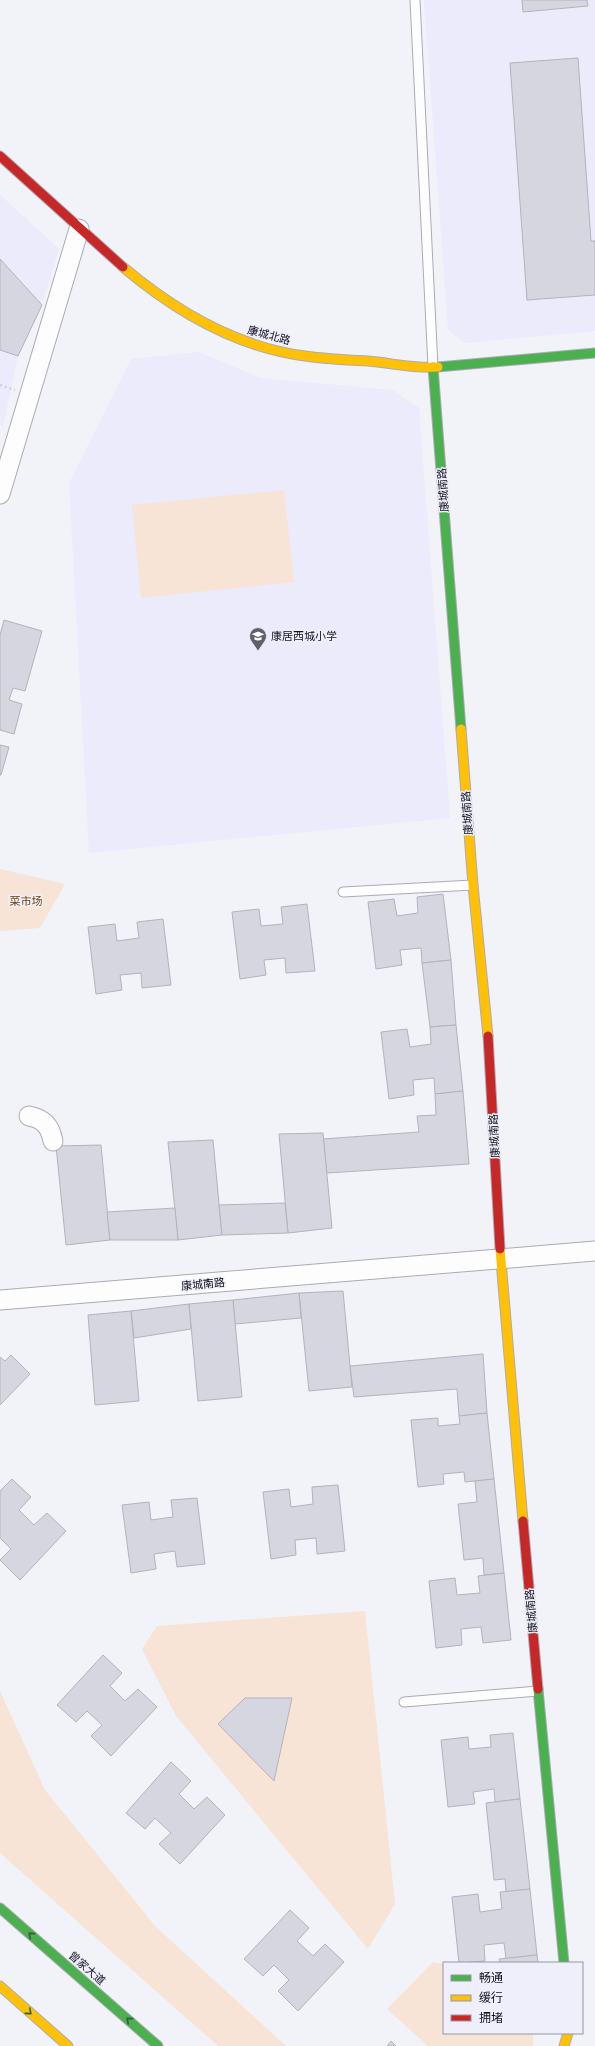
<svg xmlns="http://www.w3.org/2000/svg" width="595" height="2046" viewBox="0 0 595 2046" font-family="Poppins,'Noto Sans SC',sans-serif">
	<style>
		.built { fill: #ebebfb }
		.green { fill: #f7e4d6 }
		.building { fill: #d6d6e0; stroke: #b3b3bc }
		.lines { fill: none; stroke-linecap: round; stroke-linejoin: round }
		.lane-casing { stroke: #ababb4; stroke-width: 11 }
		.street-casing { stroke: #ababb4; stroke-width: 21 }
		.fast-casing { stroke: #ababb4; stroke-width: 11 }
		.slow-casing { stroke: #ababb4; stroke-width: 11 }
		.jam-casing { stroke: #ababb4; stroke-width: 11 }
		.path { stroke: #d2d2d4; stroke-width: 2.5; stroke-dasharray: 2 3; stroke-linecap: butt }
		.lane { stroke: #fdfdfe; stroke-width: 9 }
		.street { stroke: #fdfdfe; stroke-width: 19 }
		.fast { stroke: #4caf50; stroke-width: 9 }
		.slow { stroke: #ffc107; stroke-width: 9 }
		.jam { stroke: #c62828; stroke-width: 9 }
		.oneway { stroke: #2f6036 }
		.labels { text-anchor: middle; dominant-baseline: central; stroke-width: 3; stroke-linejoin: round; paint-order: stroke }
		.street-label { font-size: 11px; fill: #12111c; stroke: #efeffc }
		.poi-label { font-size: 11px; fill: #12111c; stroke: #efeffc; text-anchor: start }
		.park-label { font-size: 11px; fill: #6d3f02; stroke: #efeffc }
	</style>
	<rect width="100%" height="100%" fill="#f2f2f9"/>
	<g class="built">
		<polygon points="424,0 595,0 595,331 465,343 448,330"/>
		<polygon points="0,195 59,249 42,305 0,259"/>
		<polygon points="0,350 18,356 3,426 0,425"/>
		<polygon points="199,352 260,378 393,390 419,408 450,818 89,853 69,483 131,359"/>
	</g>
	<g class="green">
		<polygon points="284,490 294,582 141,598 132,505"/>
		<polygon points="0,869 65,884 40,928 0,931"/>
		<polygon points="365,1611 395,1904 368,1949 176,1716 142,1649 157,1626"/>
		<polygon points="0,1691 45,1790 156,1927 286,2046 218,2046 0,1853"/>
		<polygon points="433,1962 444,1964 444,2033 533,2033 533,2046 428,2046 387,2009"/>
	</g>
	<g class="building">
		<polygon points="522,0 587,0 588,6 523,12"/>
		<polygon points="578,58 591,241 595,241 595,295 527,300 510,63"/>
		<polygon points="0,259 42,305 18,356 0,350"/>
		<polygon points="4,620 42,631 25,691 13,688 9,700 22,704 14,734 0,730 0,635"/>
		<polygon points="0,745 9,747 1,775 0,775"/>
		<polygon points="443,894 451,960 422,963 421,948 400,950 402,965 376,969 368,902 394,899 397,916 418,913 417,897"/>
		<polygon points="307,904 315,971 286,973 285,958 264,960 266,975 240,979 232,912 259,909 261,926 283,924 281,907"/>
		<polygon points="163,919 171,985 142,988 141,973 120,975 122,990 96,994 88,927 115,924 117,941 139,938 137,922"/>
		<polygon points="451,960 456,1025 430,1027 422,963"/>
		<polygon points="456,1025 463,1091 435,1094 434,1078 413,1080 414,1095 389,1099 381,1032 407,1029 410,1047 431,1044 430,1027"/>
		<polygon points="463,1091 469,1164 327,1173 323,1139 419,1132 417,1116 436,1115 435,1094"/>
		<polygon points="323,1133 332,1228 288,1233 279,1134"/>
		<polygon points="213,1140 222,1235 178,1240 168,1142"/>
		<polygon points="101,1145 110,1240 66,1245 56,1146"/>
		<polygon points="285,1203 288,1233 222,1235 219,1205"/>
		<polygon points="175,1208 178,1240 110,1240 107,1212"/>
		<polygon points="343,1291 352,1387 309,1391 299,1293"/>
		<polygon points="299,1293 301,1318 235,1324 233,1300"/>
		<polygon points="233,1300 242,1397 198,1401 189,1304"/>
		<polygon points="189,1304 191,1329 134,1338 131,1311"/>
		<polygon points="131,1311 139,1401 95,1405 88,1315"/>
		<polygon points="483,1354 487,1413 459,1416 457,1389 354,1397 350,1366"/>
		<polygon points="11,1355 30,1374 0,1405 0,1357 5,1361"/>
		<polygon points="487,1413 494,1479 465,1482 464,1472 443,1474 444,1484 418,1487 411,1420 438,1418 438,1426 460,1424 459,1416"/>
		<polygon points="12,1479 31,1497 19,1510 34,1525 47,1513 66,1531 20,1580 0,1560 11,1549 0,1538 0,1491"/>
		<polygon points="494,1479 504,1573 484,1575 483,1558 464,1560 458,1504 477,1502 475,1481"/>
		<polygon points="338,1485 345,1551 317,1554 316,1538 295,1540 296,1555 271,1559 263,1492 289,1489 291,1507 313,1504 312,1487"/>
		<polygon points="197,1498 205,1564 177,1567 175,1551 154,1554 156,1569 131,1573 122,1505 149,1502 151,1520 173,1517 171,1500"/>
		<polygon points="504,1573 511,1640 483,1643 481,1627 461,1629 462,1645 436,1648 429,1581 455,1578 457,1595 480,1593 478,1576"/>
		<polygon points="103,1655 122,1673 110,1686 125,1701 138,1689 157,1707 111,1756 91,1736 102,1725 87,1711 76,1722 57,1705"/>
		<polygon points="245,1698 292,1698 274,1781 218,1724"/>
		<polygon points="513,1733 520,1799 495,1802 494,1789 473,1792 475,1804 448,1807 441,1740 468,1737 469,1749 491,1747 490,1735"/>
		<polygon points="171,1762 191,1781 179,1794 194,1809 207,1797 225,1815 180,1864 159,1844 171,1833 155,1818 145,1829 126,1813"/>
		<polygon points="520,1799 530,1889 506,1892 505,1879 494,1880 486,1803"/>
		<polygon points="530,1889 537,1955 506,1959 504,1943 484,1945 485,1961 459,1963 452,1897 478,1894 480,1912 502,1909 500,1892"/>
		<polygon points="290,1910 309,1928 297,1941 313,1956 325,1944 344,1962 298,2011 278,1991 289,1980 274,1965 263,1976 244,1959"/>
		<polygon points="537,1955 538,1963 500,1963 499,1959"/>
		<polygon points="391,2041 396,2046 387,2046"/>
	</g>
	<g class="lines">
		<g class="lane-casing">
			<g id="lane">
				<polyline points="415,0 433,367"/>
				<polyline points="343,892 473,885"/>
				<polyline points="404,1702 538,1691"/>
			</g>
		</g>
		<g class="street-casing">
			<g id="street">
				<polyline points="0,494 79,229"/>
				<path d="M29,1116C44,1119 50,1126 53,1141"/>
				<polyline points="0,1300 595,1251"/>
			</g>
		</g>
		<g class="fast-casing">
			<g id="fast">
				<polyline points="433,367 461,729"/>
				<polyline points="438,367 595,353"/>
				<polyline points="538,1689 564,1963"/>
				<polyline points="0,1908 158,2046"/>
			</g>
		</g>
		<g class="slow-casing">
			<g id="slow">
				<path d="M123,267C175,311 236,347 305,356C326,359 347,360 368,361C391,363 415,369 438,367"/>
				<polyline points="461,729 473,885 488,1036"/>
				<polyline points="500,1249 523,1521"/>
				<polyline points="0,1986 68,2046"/>
				<polyline points="564,2046 568,2033"/>
			</g>
		</g>
		<g class="jam-casing">
			<g id="jam">
				<polyline points="0,156 123,267"/>
				<polyline points="488,1036 500,1249"/>
				<polyline points="523,1521 538,1689"/>
			</g>
		</g>
		<polyline class="path" points="0,385 15,390"/>
		<use href="#lane" class="lane"/>
		<use href="#street" class="street"/>
		<use href="#fast" class="fast"/>
		<use href="#slow" class="slow"/>
		<use href="#jam" class="jam"/>
	</g>
	<defs><path id="oneway-chevron" d="M-2-3.5L2.5 0L-2 3.5" fill="none" stroke-width="1.6" stroke-linecap="round" stroke-linejoin="round"/></defs>
	<g class="oneway">
		<use href="#oneway-chevron" transform="translate(31 1935) rotate(-139)"/>
		<use href="#oneway-chevron" transform="translate(29 2012) rotate(41)"/>
		<use href="#oneway-chevron" transform="translate(129 2020) rotate(-139)"/>
	</g>
	<defs>
		<g id="school-pin" transform="scale(0.9)"><path d="M0 17L-7.5 6A9.5 9.5 0 1 1 7.5 6Z" fill="#606069" stroke="#efeffc"/><path d="M0-5L7-2L0 1L-7-2ZM-4 1L0 2.5L4 1V4Q0 6-4 4Z" fill="#fff"/></g>
	</defs>
	<g fill-rule="evenodd">
		<use href="#school-pin" x="258" y="636"/>
	</g>
	<g class="labels">
		<g class="street-label">
			<text transform="translate(269 335) rotate(15)">康城北路</text>
			<text transform="translate(443 490) rotate(-94)">康城南路</text>
			<text transform="translate(467 813) rotate(-94)">康城南路</text>
			<text transform="translate(494 1136) rotate(-93)">康城南路</text>
			<text transform="translate(203 1284) rotate(-5)">康城南路</text>
			<text transform="translate(531 1611) rotate(-95)">康城南路</text>
			<text transform="translate(87 1968) rotate(41)">曾家大道</text>
		</g>
		<g class="poi-label">
			<text x="271" y="636">康居西城小学</text>
		</g>
		<g class="park-label">
			<text x="26" y="901">菜市场</text>
		</g>
	</g>
	<rect x="443" y="1962" width="140" height="72" fill="#efeffc" stroke="#9796a2"/>
	<rect x="451" y="1975" width="20" height="6" fill="#4caf50" stroke="#9796a2"/>
	<text x="479" y="1982" font-size="12" fill="#12111c">畅通</text>
	<rect x="451" y="1995" width="20" height="6" fill="#ffc107" stroke="#9796a2"/>
	<text x="479" y="2002" font-size="12" fill="#12111c">缓行</text>
	<rect x="451" y="2015" width="20" height="6" fill="#c62828" stroke="#9796a2"/>
	<text x="479" y="2022" font-size="12" fill="#12111c">拥堵</text>
</svg>
